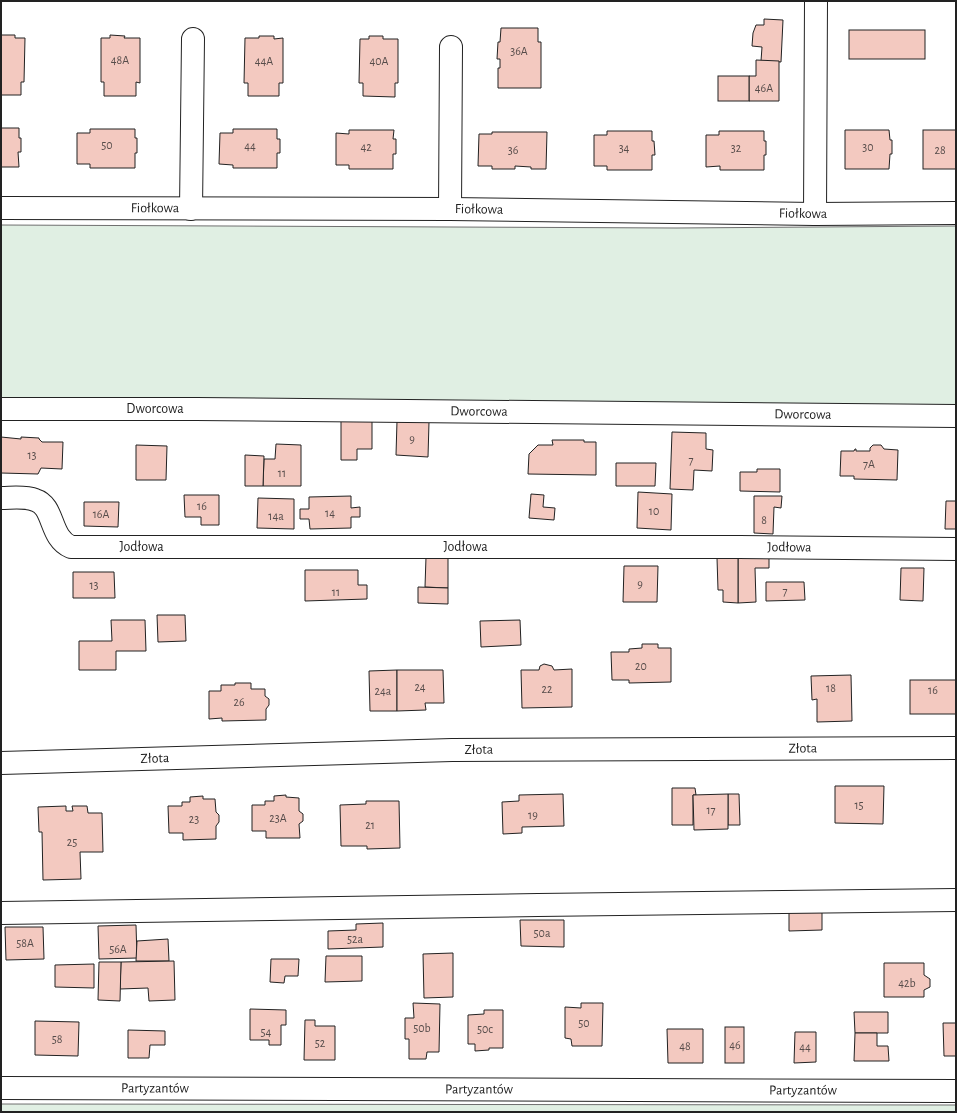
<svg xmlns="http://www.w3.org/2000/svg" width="957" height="1113" viewBox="0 0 957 1113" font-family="'Alegreya Sans',sans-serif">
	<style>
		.green { fill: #e0efe3; stroke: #6f6f6f }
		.building { fill: #f3c9c0; stroke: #222 }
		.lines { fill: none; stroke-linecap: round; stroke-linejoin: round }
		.minor-casing { stroke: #222; stroke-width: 24 }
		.minor { stroke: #fff; stroke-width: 22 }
		.labels { text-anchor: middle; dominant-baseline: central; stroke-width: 3; stroke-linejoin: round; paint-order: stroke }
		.number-label { font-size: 12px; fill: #564c4a }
		.street-label { font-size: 14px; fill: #222; stroke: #fff }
	</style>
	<rect width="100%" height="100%" fill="#fff"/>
	<g class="green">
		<polygon points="1,225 676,228 956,226 956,412 1,401"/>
		<polygon points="1,1104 956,1105 956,1112 1,1112"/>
	</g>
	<g class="building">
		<polygon points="764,19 783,20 781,62 761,61 762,47 752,46 753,33 756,25 764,25"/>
		<polygon points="501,28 538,28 538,42 541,42 541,88 498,88 498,68 500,68 500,59 497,59 498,42 500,42"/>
		<rect x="849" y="30" width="76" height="29"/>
		<polygon points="1,35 15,35 15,38 25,38 24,82 21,82 21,95 1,95"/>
		<polygon points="110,35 125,36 124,38 140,38 140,83 136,82 136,96 104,96 104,82 101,82 101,38 110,38"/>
		<polygon points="259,36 274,36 274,39 283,38 283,83 279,83 279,96 248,96 248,83 244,83 245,38 259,38"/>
		<polygon points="369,36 383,36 383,39 398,39 398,83 395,83 395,97 363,96 363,83 359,83 360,39 369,39"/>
		<polygon points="756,60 779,61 779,101 749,101 749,76 756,76"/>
		<rect x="718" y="76" width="31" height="25"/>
		<polygon points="1,128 19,128 19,138 21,138 21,152 18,152 19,167 1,167"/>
		<polygon points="90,129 135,129 135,138 137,138 137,153 135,153 135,168 90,168 90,164 77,164 77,133 90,133"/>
		<polygon points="233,129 277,129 277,139 280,139 280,153 277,153 277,168 233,168 233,165 219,164 220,133 233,133"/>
		<polygon points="349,130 394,130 393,139 396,139 396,154 393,154 393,169 349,169 349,165 336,165 336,133 349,134"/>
		<polygon points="845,130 889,130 890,140 892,140 892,154 890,154 889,169 845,169"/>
		<rect x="923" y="130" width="33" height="39"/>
		<polygon points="607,131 652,131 652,141 654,141 655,155 652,155 652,170 607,170 607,166 594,166 594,135 607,135"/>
		<polygon points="719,131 764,131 764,141 766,141 766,155 764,155 764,170 720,170 720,166 706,167 706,135 719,135"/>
		<polygon points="492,132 547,132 546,169 531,169 531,167 515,166 515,169 492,169 492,166 478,166 479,134 492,134"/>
		<polygon points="341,415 372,416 372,449 357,449 357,460 341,460"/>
		<polygon points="397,421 429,422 428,457 396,455"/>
		<polygon points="672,432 706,433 706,449 713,450 712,471 694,470 693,490 670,489"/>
		<polygon points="1,437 21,439 21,437 39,438 39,439 42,442 63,442 62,469 41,468 38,474 1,473"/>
		<polygon points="552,440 584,440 584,442 596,442 596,475 528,474 529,454 538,445 553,445"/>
		<polygon points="276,444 301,445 301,486 263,486 264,459 275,459"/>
		<polygon points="136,445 167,446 166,480 136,480"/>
		<polygon points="873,445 881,445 884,449 898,450 897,480 854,479 854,476 840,476 841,451 854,451 855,449 856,449 856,451 870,451 870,448"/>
		<polygon points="245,455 264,456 263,486 245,486"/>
		<polygon points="616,463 656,463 655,486 616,486"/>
		<polygon points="757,469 780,469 780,492 740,491 740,472 757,472"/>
		<polygon points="638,492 672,494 671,530 637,528"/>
		<polygon points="531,494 544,495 543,507 555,508 554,520 529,518"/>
		<polygon points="184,495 219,495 219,525 201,525 201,517 185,517"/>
		<polygon points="351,496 351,508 360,507 360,517 351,517 351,528 310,529 309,519 300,519 300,509 309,509 309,497"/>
		<polygon points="754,496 782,496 781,508 774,507 773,534 754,533"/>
		<polygon points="258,498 294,499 294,529 257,528"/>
		<polygon points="946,501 956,501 956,529 945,529"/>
		<polygon points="84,502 119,502 118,527 84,526"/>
		<polygon points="738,556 769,556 769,568 755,568 756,602 738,603"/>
		<polygon points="426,557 448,557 448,588 425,587"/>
		<polygon points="717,558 738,558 738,603 723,602 723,590 718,590"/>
		<polygon points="624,566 658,566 657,602 623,602"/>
		<polygon points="901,568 924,568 923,601 900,600"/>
		<polygon points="305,570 358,570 358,585 367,585 367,599 305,601"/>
		<polygon points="73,572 114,572 115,598 73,598"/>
		<polygon points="766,582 804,582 805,600 766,601"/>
		<polygon points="418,587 448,588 448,604 418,603"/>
		<polygon points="157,615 185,615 186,641 158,642"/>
		<polygon points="111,620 145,620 146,651 116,651 116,670 79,670 79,641 112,641"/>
		<polygon points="520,620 521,645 481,647 480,621"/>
		<polygon points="642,644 658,644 658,648 671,648 671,682 629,683 629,680 612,680 611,652 629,652 629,649 642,648"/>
		<polygon points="544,664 552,666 554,670 572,669 572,707 522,708 521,670 539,670 540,666"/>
		<polygon points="397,670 397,711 370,711 369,671"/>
		<polygon points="397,670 443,670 444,703 425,703 426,710 397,711"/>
		<polygon points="851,675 852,721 817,722 817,699 812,700 811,676"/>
		<rect x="910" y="680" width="46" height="34"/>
		<polygon points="235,683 251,683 251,689 265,689 265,696 269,699 269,705 266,709 266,720 222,721 222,718 209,719 209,691 221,691 221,685 235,685"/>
		<polygon points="835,786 884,786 883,824 835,823"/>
		<polygon points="672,788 695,788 696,795 693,795 693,825 672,825"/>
		<polygon points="563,794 564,826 522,827 522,833 503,834 502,802 519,801 519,795"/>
		<polygon points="728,794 739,794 740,825 728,825"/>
		<polygon points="728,794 728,829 694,830 693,795"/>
		<polygon points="286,795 286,797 299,798 299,811 303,814 303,821 299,824 300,838 266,838 266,831 252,831 252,805 265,805 265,801 274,801 274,796"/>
		<polygon points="203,796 203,799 215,799 216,812 219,815 219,822 216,826 216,839 183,840 183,833 169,833 168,806 182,806 182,802 190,802 190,797"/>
		<polygon points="366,801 399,801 400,848 367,849 367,846 341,846 340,805 366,804"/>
		<polygon points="66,806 66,811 73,811 72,806 87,806 88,813 102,813 103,852 80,852 81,879 43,880 42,832 39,832 38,807"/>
		<polygon points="789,911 822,911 822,930 789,931"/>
		<polygon points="520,920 564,920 564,947 521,946"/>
		<polygon points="383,923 383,947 328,949 328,931 356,930 356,924"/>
		<polygon points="136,925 137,958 99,959 98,926"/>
		<polygon points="5,927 43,927 44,959 6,960"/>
		<polygon points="168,939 169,961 136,961 137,941"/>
		<polygon points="453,953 453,997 424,998 423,954"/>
		<polygon points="326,956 362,956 362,981 325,982"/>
		<polygon points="271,959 299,959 298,976 285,976 284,983 270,982"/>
		<polygon points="174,961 175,1000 149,1001 148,988 120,989 121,962"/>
		<polygon points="99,962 121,962 120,1001 98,1000"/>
		<polygon points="884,963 924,963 924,975 930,979 930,987 924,990 924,997 884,997"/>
		<polygon points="94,964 94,988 55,987 55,965"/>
		<polygon points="413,1003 440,1004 439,1052 427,1052 426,1059 409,1059 409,1039 405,1039 405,1018 414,1018"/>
		<polygon points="581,1003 603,1003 602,1046 572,1046 571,1039 565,1038 565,1007 581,1008"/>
		<polygon points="250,1009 286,1010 286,1025 281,1025 281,1045 269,1045 269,1040 250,1040"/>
		<polygon points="484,1010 503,1010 503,1048 489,1048 489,1050 475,1051 475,1044 468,1044 468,1015 484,1014"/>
		<polygon points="854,1012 888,1012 888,1033 855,1033"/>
		<polygon points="305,1020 315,1020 315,1026 335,1026 335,1060 304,1060"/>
		<polygon points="35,1021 79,1022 78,1056 35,1055"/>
		<polygon points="943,1023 956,1023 956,1056 944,1056"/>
		<rect x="725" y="1027" width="19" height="36"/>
		<polygon points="667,1029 703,1029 703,1063 668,1063"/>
		<polygon points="128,1030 165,1031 165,1045 150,1045 149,1058 128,1058"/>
		<polygon points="795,1032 816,1032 816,1062 794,1063"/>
		<polygon points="855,1033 877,1033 877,1046 888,1046 889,1061 854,1061"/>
	</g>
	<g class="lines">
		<g class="minor-casing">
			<g id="minor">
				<path id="s1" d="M1,208L450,209L815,214L956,213"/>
				<polyline points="191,209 193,39"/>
				<polyline points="450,209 451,47"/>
				<polyline points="815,214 816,1"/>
				<path id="s2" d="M1,409H196L956,416"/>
				<path id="s3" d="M1,498C12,498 25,496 35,500C55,506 49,538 71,547H739L956,549"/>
				<path id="s4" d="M1,763L452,750L956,748"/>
				<polyline points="1,913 538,905 956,900"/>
				<path id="s5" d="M1,1088L956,1091"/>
			</g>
		</g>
		<use href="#minor" class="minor"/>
	</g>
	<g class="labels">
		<g class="number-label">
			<text x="519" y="51">36A</text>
			<text x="120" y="60">48A</text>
			<text x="264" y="61">44A</text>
			<text x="379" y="61">40A</text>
			<text x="764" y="88">46A</text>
			<text x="107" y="145">50</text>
			<text x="250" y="146">44</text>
			<text x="366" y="147">42</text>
			<text x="868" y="147">30</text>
			<text x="624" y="148">34</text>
			<text x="736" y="148">32</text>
			<text x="513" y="150">36</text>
			<text x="940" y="150">28</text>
			<text x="412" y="439">9</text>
			<text x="32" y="455">13</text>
			<text x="691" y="460">7</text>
			<text x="869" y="464">7A</text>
			<text x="282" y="473">11</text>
			<text x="202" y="506">16</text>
			<text x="654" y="511">10</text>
			<text x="330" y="513">14</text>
			<text x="101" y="514">16A</text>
			<text x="276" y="516">14a</text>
			<text x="764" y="520">8</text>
			<text x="640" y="584">9</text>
			<text x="94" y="585">13</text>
			<text x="785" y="591">7</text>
			<text x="336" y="592">11</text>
			<text x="641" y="666">20</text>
			<text x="420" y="687">24</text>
			<text x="831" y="688">18</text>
			<text x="547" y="689">22</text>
			<text x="933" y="690">16</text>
			<text x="383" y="691">24a</text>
			<text x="239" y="702">26</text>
			<text x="859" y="805">15</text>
			<text x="711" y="810">17</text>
			<text x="533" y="815">19</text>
			<text x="278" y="818">23A</text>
			<text x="194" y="819">23</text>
			<text x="370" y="825">21</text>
			<text x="72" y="842">25</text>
			<text x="542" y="933">50a</text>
			<text x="355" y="939">52a</text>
			<text x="25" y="943">58A</text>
			<text x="118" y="949">56A</text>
			<text x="907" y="983">42b</text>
			<text x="584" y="1023">50</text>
			<text x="422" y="1028">50b</text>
			<text x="485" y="1029">50c</text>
			<text x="266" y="1032">54</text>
			<text x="57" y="1039">58</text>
			<text x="320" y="1043">52</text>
			<text x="735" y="1045">46</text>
			<text x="685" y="1046">48</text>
			<text x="805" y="1047">44</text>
		</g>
		<g class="street-label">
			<text stroke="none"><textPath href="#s1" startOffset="154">Fiołkowa</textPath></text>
			<text stroke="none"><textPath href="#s1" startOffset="478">Fiołkowa</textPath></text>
			<text stroke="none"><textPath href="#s1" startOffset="802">Fiołkowa</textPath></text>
			<text stroke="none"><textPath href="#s2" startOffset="154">Dworcowa</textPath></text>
			<text stroke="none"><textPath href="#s2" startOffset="478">Dworcowa</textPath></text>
			<text stroke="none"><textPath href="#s2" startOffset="802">Dworcowa</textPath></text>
			<text stroke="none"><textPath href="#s3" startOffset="166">Jodłowa</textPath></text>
			<text stroke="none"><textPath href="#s3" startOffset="490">Jodłowa</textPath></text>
			<text stroke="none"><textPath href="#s3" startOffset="814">Jodłowa</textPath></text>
			<text stroke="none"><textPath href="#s4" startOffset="802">Złota</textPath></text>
			<text stroke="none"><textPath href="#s4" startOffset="478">Złota</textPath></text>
			<text stroke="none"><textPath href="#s4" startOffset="154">Złota</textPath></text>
			<text stroke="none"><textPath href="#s5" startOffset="154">Partyzantów</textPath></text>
			<text stroke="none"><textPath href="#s5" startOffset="478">Partyzantów</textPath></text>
			<text stroke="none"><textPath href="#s5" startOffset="802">Partyzantów</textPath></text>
		</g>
	</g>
	<rect width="957" height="1113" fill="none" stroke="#222222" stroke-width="4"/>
</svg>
